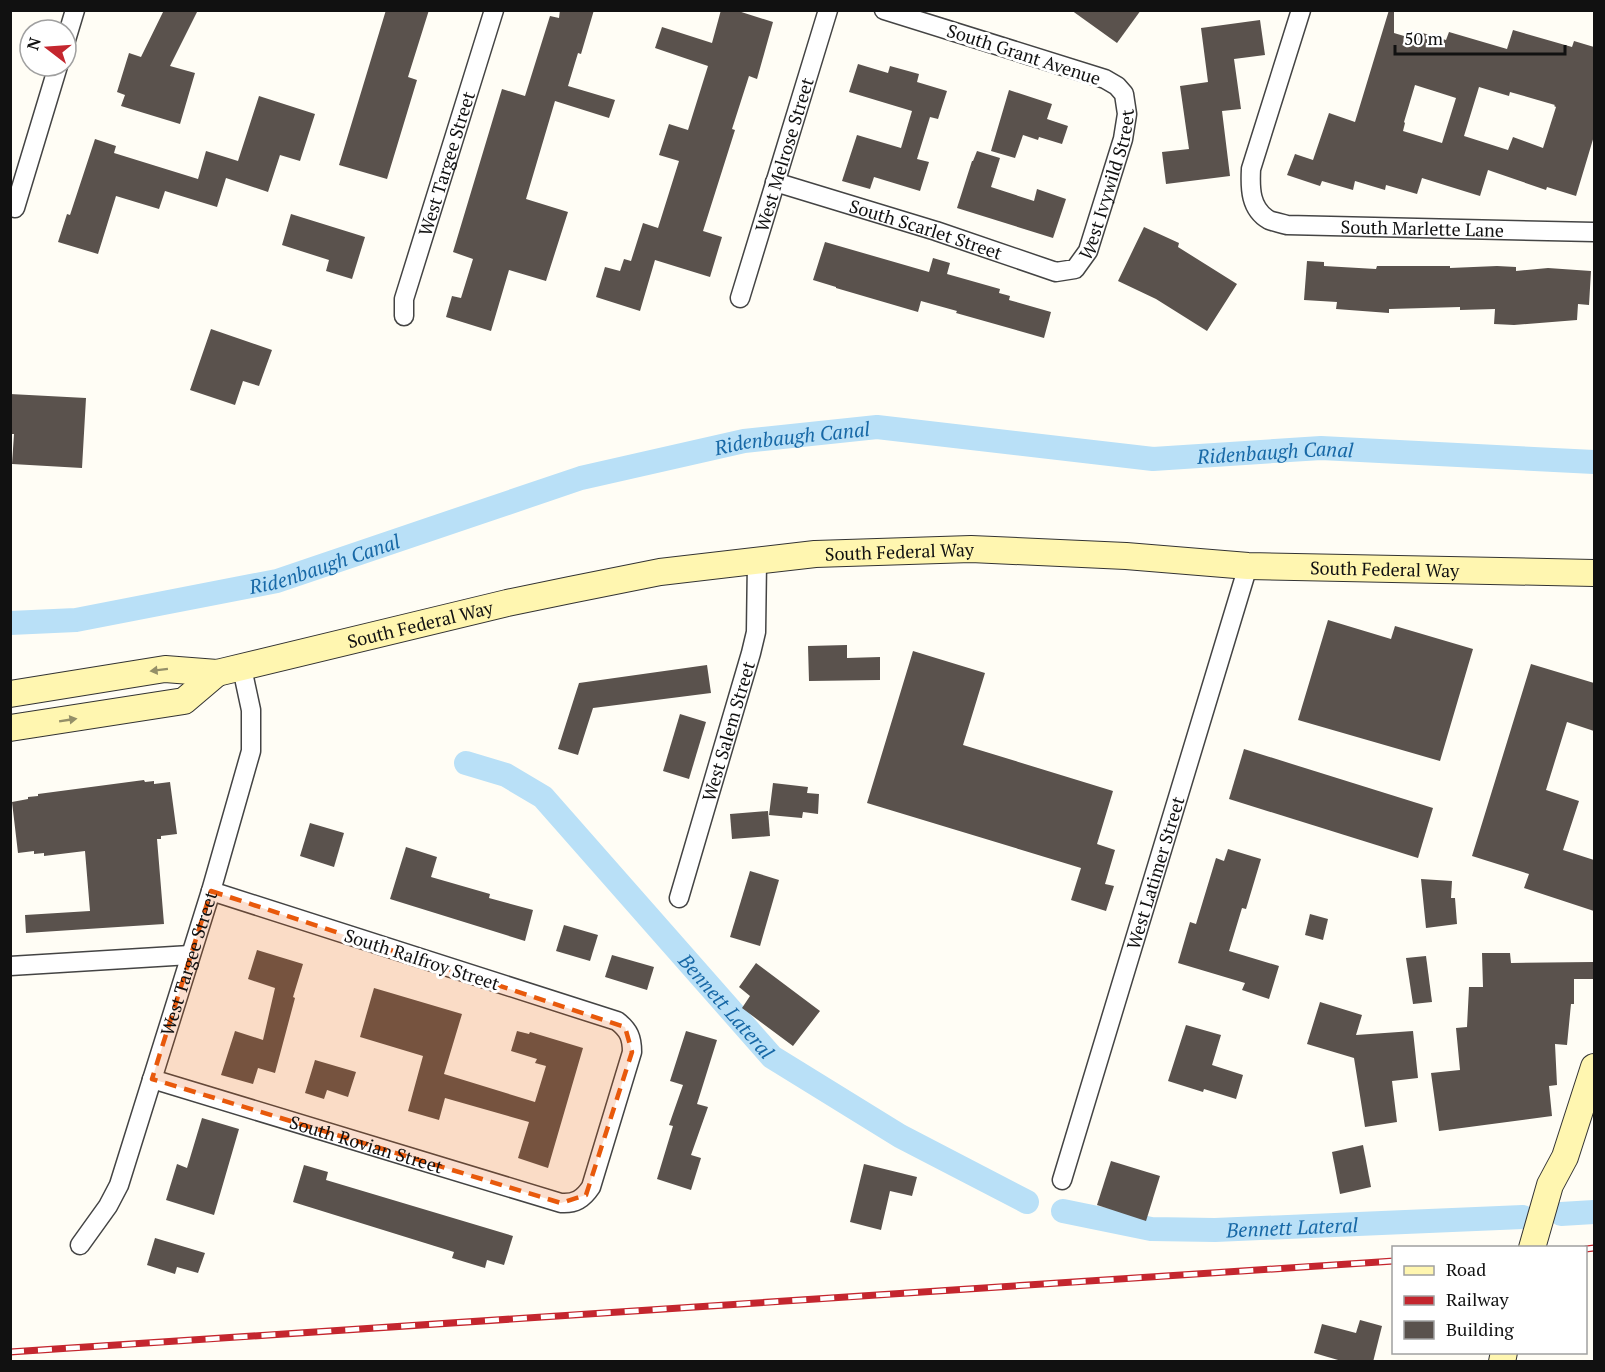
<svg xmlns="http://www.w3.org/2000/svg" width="1605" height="1372" viewBox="0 0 1605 1372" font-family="'PT Serif',serif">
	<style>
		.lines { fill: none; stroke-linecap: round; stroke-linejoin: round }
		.canal { stroke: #b9e0f7; stroke-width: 24 }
		.building { fill: #5a524d; fill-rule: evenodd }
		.street-casing { stroke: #444; stroke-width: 21 }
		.secondary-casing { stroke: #333; stroke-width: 28 }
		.street { stroke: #fff; stroke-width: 18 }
		.secondary { stroke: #fff6b0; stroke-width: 26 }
		.rail-casing { stroke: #c4262e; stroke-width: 7 }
		.rail { stroke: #fff; stroke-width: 4.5; stroke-dasharray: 14; stroke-linecap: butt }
		.oneway { fill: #948f68 }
		.marked { fill: #e8590c; fill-opacity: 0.2; stroke: #e8590c; stroke-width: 4.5; stroke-dasharray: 12 8; stroke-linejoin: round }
		.labels { text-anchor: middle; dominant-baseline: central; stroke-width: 6; stroke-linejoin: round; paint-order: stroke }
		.street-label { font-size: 18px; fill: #111; stroke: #fff }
		.water-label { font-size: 20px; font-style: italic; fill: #1768a6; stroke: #fff }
	</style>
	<rect width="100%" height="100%" fill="#fffdf5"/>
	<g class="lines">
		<g class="canal">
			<path id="s1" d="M10,623L76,620L277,581L581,478L744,441L877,427L1153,459L1321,448L1594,462"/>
			<path id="s2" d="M466,763L506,775L543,797L772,1057L900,1136L1027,1202"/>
			<path id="s3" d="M1063,1211L1151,1229L1215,1230L1523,1217"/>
			<polyline points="1561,1214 1594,1212"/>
		</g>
	</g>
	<g class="building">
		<polygon points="164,10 198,10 170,66 195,73 180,124 121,106 125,95 117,92 129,53 141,57"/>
		<polygon points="386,10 429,10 408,77 417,80 387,179 339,165"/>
		<polygon points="560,10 594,10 581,54 578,53 568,86 615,100 609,118 555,101 526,199 568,212 546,281 509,270 491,331 446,317 452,296 461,298 473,259 453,252 502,89 525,96 550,16 559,18"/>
		<polygon points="721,10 735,10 773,22 757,79 749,76 732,129 735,130 703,231 722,237 710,277 655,260 640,311 596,297 605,267 620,271 624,259 631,261 643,223 658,228 679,161 659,155 669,124 688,130 708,66 655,48 662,27 712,43"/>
		<polygon points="1071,10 1141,10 1117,43"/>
		<path d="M1389,10L1394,11V33L1414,39L1416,31L1446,40L1449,32L1507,49L1513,30L1572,47L1574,41L1594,47V136L1576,196L1547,187L1546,190L1488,170L1480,196L1422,178L1417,194L1386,185L1385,190L1355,181L1353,190L1322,181L1320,186L1287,175L1295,154L1313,160L1329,113L1355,122ZM1415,85L1456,98L1442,143L1403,131L1405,123L1404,122ZM1479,87L1509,96L1510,92L1555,105L1554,106L1556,107L1543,148L1513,137L1508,150L1464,136Z"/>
		<polygon points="1260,20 1265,55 1234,59 1241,109 1222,111 1230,176 1166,184 1162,152 1189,149 1180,86 1208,82 1201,28"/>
		<polygon points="858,64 888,73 890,66 919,74 917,82 947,91 938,119 930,117 917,159 929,162 920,191 874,177 870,189 842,181 857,135 901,148 912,111 849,92"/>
		<polygon points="1009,90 1052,104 1047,119 1068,126 1062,144 1039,137 1038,140 1023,135 1015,158 991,151"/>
		<polygon points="259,96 315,114 300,161 280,155 268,192 226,178 217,207 165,191 159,209 116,196 98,254 58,242 67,214 70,215 95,139 116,146 114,153 198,179 206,151 238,161"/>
		<polygon points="977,151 1000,158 991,187 1034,201 1037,189 1066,199 1053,238 957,208 972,161 973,161"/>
		<polygon points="291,214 365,237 352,279 326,271 329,260 282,245"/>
		<polygon points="1144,227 1179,243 1178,247 1237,284 1207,331 1156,299 1118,281"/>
		<polygon points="825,242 929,272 933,258 950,263 947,274 1000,289 999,293 1010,296 1009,300 1051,312 1044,338 956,313 957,311 921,301 918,312 836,288 836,287 813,280"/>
		<polygon points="1307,261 1324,262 1324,266 1376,269 1377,266 1450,266 1450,268 1497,266 1516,267 1516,271 1548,268 1591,271 1589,305 1578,304 1577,320 1514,325 1494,324 1495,309 1460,310 1460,307 1389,309 1389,313 1336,309 1337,302 1304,300"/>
		<polygon points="211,329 272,350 259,386 243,381 235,405 190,390"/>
		<polygon points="10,394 86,398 82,468 12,464 14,434 10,434"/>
		<polygon points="1328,620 1391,639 1395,626 1473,649 1440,761 1298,720"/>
		<polygon points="847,645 847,658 880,657 880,680 809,681 808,646"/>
		<polygon points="913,651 985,673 963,745 1113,791 1097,844 1115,850 1105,884 1114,886 1106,911 1071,900 1081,868 867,803"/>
		<polygon points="1531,664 1594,683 1594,731 1567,722 1546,790 1579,801 1563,850 1594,860 1594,911 1524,888 1529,874 1472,856"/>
		<polygon points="707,665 711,693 593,708 578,755 558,749 579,683"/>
		<polygon points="680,714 706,722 689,779 663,771"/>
		<polygon points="1244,749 1433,808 1418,858 1229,799"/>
		<polygon points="144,780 145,782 154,781 154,784 170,782 177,834 161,836 161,839 157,839 164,924 26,933 25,915 90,911 85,851 44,856 44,853 34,854 34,851 18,853 12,802 28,799 28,797 38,796 38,794"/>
		<polygon points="773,783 808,787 807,793 819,794 818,814 803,812 802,818 769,815"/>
		<polygon points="768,811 770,836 732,839 730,814"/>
		<polygon points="310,823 344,833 334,867 300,856"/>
		<polygon points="406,847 437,857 431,877 490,894 489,898 533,910 525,941 390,899"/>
		<polygon points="1228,849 1261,859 1246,909 1242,908 1229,951 1279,966 1269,999 1242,990 1245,983 1178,963 1190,922 1196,924 1216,858 1224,861"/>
		<polygon points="750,871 779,880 760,946 730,937"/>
		<polygon points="1421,879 1452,881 1451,898 1455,898 1457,924 1426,928"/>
		<polygon points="1310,914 1328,919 1323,940 1305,935"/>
		<polygon points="564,925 598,935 590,961 556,951"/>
		<polygon points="257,950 303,964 293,997 295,998 275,1073 258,1068 253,1084 221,1075 235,1031 263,1040 275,988 248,979"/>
		<polygon points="1482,953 1510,953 1511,963 1593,962 1594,979 1574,979 1574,1004 1571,1004 1567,1045 1555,1044 1557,1085 1549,1086 1552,1116 1439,1131 1431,1073 1460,1070 1456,1028 1467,1027 1469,987 1483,987"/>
		<polygon points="612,955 654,967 647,990 605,977"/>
		<polygon points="1426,956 1432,1002 1413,1004 1406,958"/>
		<polygon points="756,963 820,1011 793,1046 742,1008 750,996 739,987"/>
		<polygon points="374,988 462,1014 444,1074 535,1102 546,1066 535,1063 537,1059 511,1051 517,1031 529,1034 530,1032 583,1048 548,1168 518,1158 529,1122 445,1098 439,1120 408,1111 423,1056 360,1037"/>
		<polygon points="1320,1002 1362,1015 1356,1035 1413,1031 1418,1078 1392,1081 1397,1122 1365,1127 1354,1058 1307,1044"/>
		<polygon points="1186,1025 1221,1035 1212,1065 1243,1075 1236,1099 1204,1089 1203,1092 1168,1081"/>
		<polygon points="686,1031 717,1040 697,1104 708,1107 691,1155 701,1158 691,1190 657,1179 673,1126 669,1125 683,1085 670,1081"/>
		<polygon points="315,1060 356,1072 348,1097 327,1090 324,1099 305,1093"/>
		<polygon points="202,1118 239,1129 214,1215 166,1200 177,1164 187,1168"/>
		<polygon points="1363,1145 1371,1187 1340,1194 1332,1152"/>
		<polygon points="1111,1161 1160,1176 1146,1221 1097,1205"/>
		<polygon points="864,1164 917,1177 912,1196 890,1191 881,1230 850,1222"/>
		<polygon points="304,1165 328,1172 326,1180 513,1236 504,1265 487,1260 485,1268 452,1258 454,1252 293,1202"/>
		<polygon points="155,1238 205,1253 198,1273 177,1267 175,1274 147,1265"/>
		<polygon points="1360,1320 1382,1326 1373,1362 1345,1362 1314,1353 1322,1324 1356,1333"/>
	</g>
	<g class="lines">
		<g class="street-casing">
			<g id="street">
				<path id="s4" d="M1301,10L1251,169C1250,188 1250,209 1269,220C1274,222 1281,223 1287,225L1594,232"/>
				<polyline points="66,40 75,10"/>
				<path id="s5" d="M775,182L936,231L1056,272L1075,269L1088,251L1123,139L1127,114L1124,94L1117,86L1105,79L884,10"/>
				<polyline points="10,207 15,208 58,66"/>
				<path id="s6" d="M740,298L828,10"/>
				<path id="s7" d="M404,316V299L494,10"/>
				<path id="s8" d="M679,898L751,653L756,632L757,561"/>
				<polyline points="10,966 190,955"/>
				<path id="s9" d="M152,1079L561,1203C575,1204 583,1199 591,1187L632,1052C632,1038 629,1030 617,1021L211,891"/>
				<path id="s10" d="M1062,1180L1248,566"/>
				<path id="s11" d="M80,1245L108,1206L119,1185L211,891L251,751V710L242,668"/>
			</g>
		</g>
		<g class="secondary-casing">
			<g id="secondary">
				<path id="s12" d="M10,694L165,669L217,673L507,603L570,590L660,572L815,554L971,549L1126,556L1248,566L1594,573"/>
				<polyline points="10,728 184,701 217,673"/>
				<polyline points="1532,1248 1550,1185 1565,1157 1594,1067"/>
				<polyline points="1502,1362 1504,1352"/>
			</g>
		</g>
		<use href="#street" class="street"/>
		<use href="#secondary" class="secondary"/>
		<g class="rail-casing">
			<g id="rail">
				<polyline points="1586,1249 1594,1248"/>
				<polyline points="10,1352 1394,1261"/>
			</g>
		</g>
		<use href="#rail" class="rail"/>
	</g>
	<defs><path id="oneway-solid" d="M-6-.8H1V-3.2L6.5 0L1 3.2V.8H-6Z" transform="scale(1.5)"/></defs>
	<g class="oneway">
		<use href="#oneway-solid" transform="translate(159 670) rotate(173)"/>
		<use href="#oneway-solid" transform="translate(68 720) rotate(-9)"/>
	</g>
	<path class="marked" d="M211,891L625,1027L632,1052L586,1195L561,1203L152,1079Z"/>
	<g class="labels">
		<g class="street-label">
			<text transform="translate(1024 54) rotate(18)">South Grant Avenue</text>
			<text stroke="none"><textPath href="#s6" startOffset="150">West Melrose Street</textPath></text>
			<text stroke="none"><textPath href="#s7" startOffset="159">West Targee Street</textPath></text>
			<text stroke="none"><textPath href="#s5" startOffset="406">West Ivywild Street</textPath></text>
			<text stroke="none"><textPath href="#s4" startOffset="378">South Marlette Lane</textPath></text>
			<text stroke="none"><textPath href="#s5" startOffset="158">South Scarlet Street</textPath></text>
			<text stroke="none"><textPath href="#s12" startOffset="904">South Federal Way</textPath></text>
			<text stroke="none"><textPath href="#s12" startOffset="1390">South Federal Way</textPath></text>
			<text stroke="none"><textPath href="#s12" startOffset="418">South Federal Way</textPath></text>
			<text stroke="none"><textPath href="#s8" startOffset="174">West Salem Street</textPath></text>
			<text stroke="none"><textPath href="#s10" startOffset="321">West Latimer Street</textPath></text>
			<text transform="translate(422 959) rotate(18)">South Ralfroy Street</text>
			<text stroke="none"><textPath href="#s11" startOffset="304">West Targee Street</textPath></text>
			<text stroke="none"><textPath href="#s9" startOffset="224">South Rovian Street</textPath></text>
		</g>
		<g class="water-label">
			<text stroke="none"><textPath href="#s1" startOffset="807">Ridenbaugh Canal</textPath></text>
			<text stroke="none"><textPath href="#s1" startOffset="1293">Ridenbaugh Canal</textPath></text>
			<text stroke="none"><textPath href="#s1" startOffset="321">Ridenbaugh Canal</textPath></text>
			<text stroke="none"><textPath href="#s2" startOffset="363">Bennett Lateral</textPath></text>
			<text stroke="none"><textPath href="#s3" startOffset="231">Bennett Lateral</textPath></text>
		</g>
	</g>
	<rect width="1605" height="1372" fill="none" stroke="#111111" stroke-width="24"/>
	<rect x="1392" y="1246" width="195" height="108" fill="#ffffff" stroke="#a0a0a0" stroke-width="1.5"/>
	<rect x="1404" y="1266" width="30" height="9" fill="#fff6b0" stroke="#a0a0a0" stroke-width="1.5"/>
	<text x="1446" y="1276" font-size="18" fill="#111111">Road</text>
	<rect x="1404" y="1296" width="30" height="9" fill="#c4262e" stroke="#a0a0a0" stroke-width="1.5"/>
	<text x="1446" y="1306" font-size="18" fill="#111111">Railway</text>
	<rect x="1404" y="1321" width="30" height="18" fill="#5a524d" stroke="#a0a0a0" stroke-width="1.5"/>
	<text x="1446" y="1336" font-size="18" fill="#111111">Building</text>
	<g transform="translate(48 48) rotate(287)"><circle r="28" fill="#ffffff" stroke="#a0a0a0" stroke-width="1.5"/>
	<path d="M0-4.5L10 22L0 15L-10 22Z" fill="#c4262e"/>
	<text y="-9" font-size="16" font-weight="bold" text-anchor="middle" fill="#111111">N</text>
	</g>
	<path d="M1395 45v9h170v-9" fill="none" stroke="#111111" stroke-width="3"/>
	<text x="1404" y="45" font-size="18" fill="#111111" stroke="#ffffff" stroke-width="4.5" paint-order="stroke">50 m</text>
</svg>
